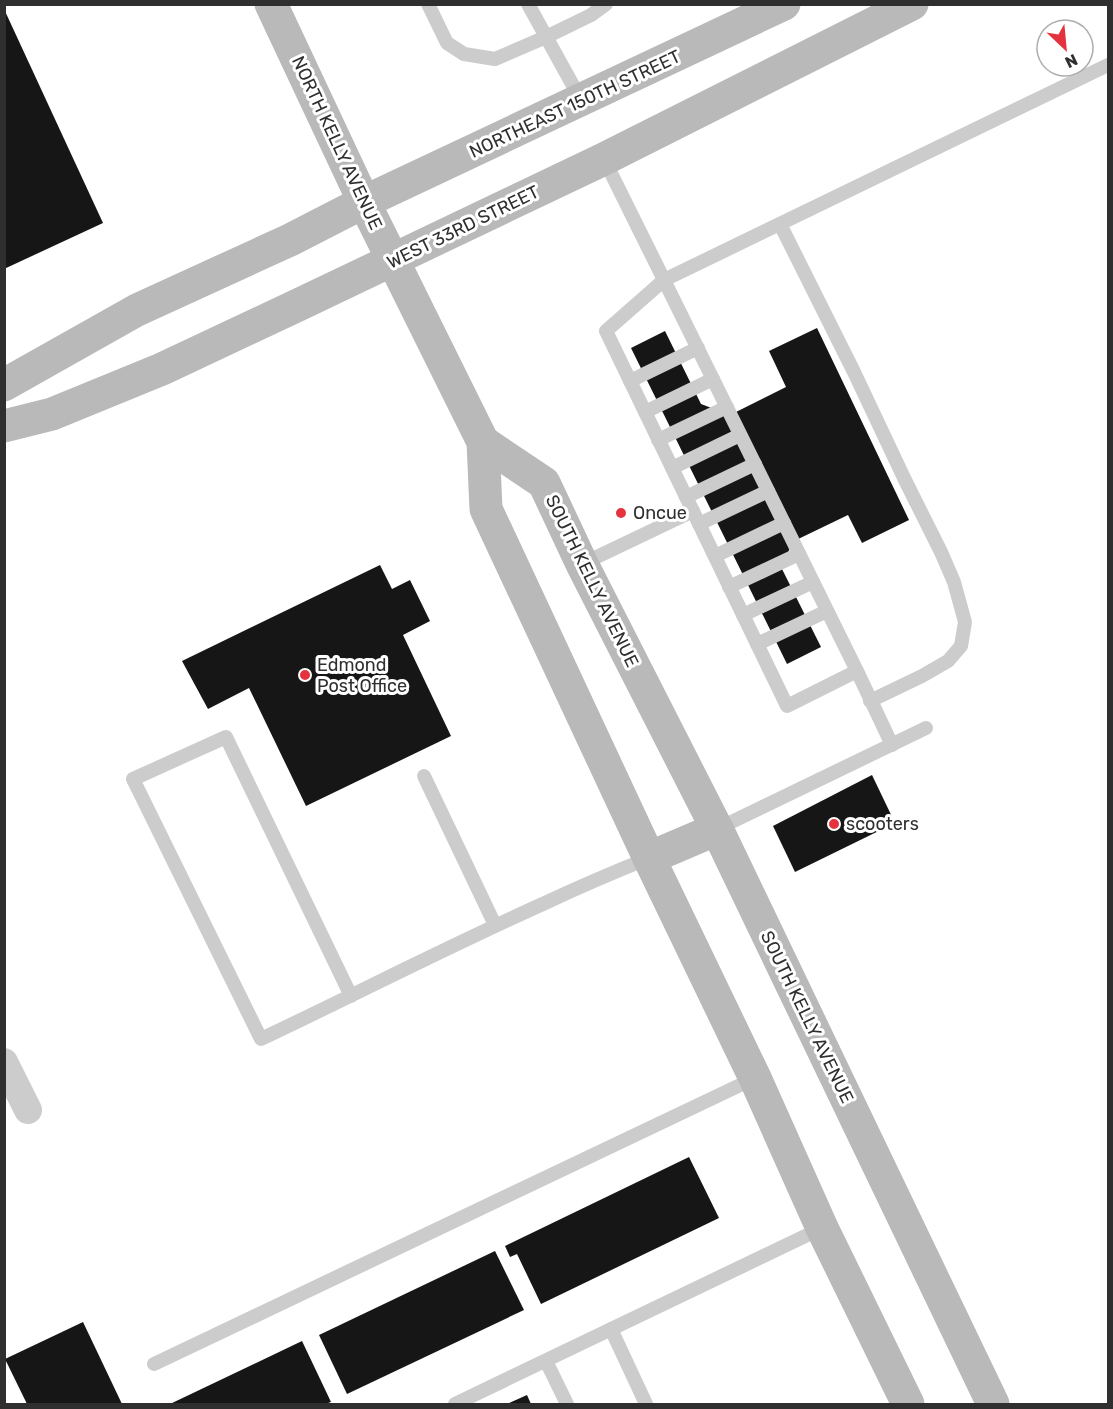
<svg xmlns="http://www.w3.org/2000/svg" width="1113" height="1409" viewBox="0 0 1113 1409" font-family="Rubik,sans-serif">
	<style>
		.building { fill: #161616 }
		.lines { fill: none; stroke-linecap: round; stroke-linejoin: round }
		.service { stroke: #ccc; stroke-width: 14 }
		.minor { stroke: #ccc; stroke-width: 28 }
		.secondary { stroke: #b9b9b9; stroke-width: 33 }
		.poi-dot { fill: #e4333e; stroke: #fff; stroke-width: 2 }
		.labels { text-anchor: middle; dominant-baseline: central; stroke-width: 6; stroke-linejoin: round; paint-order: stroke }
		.street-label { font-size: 18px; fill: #2f2f2f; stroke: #fff }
		.poi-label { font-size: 18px; fill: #2f2f2f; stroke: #fff; text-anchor: start }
	</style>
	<rect width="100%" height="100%" fill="#fff"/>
	<g class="building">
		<polygon points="4,9 103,223 4,269"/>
		<polygon points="817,328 909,520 862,543 848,515 792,542 782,569 821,647 787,664 631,348 665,331 701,404 730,415 786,387 769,351"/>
		<polygon points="380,565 392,589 410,580 430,621 403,635 451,736 306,806 249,688 208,709 182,661"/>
		<polygon points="872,775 895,823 795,872 773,826"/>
		<polygon points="689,1157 719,1218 541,1304 517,1254 510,1257 505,1246"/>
		<polygon points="495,1251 524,1310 347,1394 319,1335"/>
		<polygon points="83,1322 122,1404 27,1404 5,1359"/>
		<polygon points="302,1341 331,1402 325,1404 170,1404"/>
		<polygon points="527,1395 531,1404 507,1404"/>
	</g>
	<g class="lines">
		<g class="service">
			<polyline points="428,4 447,43 464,54 495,59 546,37 591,15 606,4"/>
			<polyline points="528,4 581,100"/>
			<polyline points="604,159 664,280 1108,65"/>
			<polyline points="780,224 854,372 905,480 941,552 954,582 965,622 961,646 948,661 922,676 870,701"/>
			<polyline points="630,381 698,348"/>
			<polyline points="645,412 713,379"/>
			<polyline points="658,440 727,407"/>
			<polyline points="672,468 740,435"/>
			<polyline points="686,497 755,464"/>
			<polyline points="699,524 768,491"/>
			<polyline points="715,556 784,523"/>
			<polyline points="582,564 693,511"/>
			<polyline points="729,587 799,554"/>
			<polyline points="743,615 813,582"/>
			<polyline points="757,644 827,611"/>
			<polyline points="857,671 664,280 606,331 787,706 857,671 892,745"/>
			<polyline points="424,776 495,925"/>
			<polyline points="717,829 926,728"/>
			<path d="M351,996L226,737L133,779L261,1039C356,994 449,946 545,903C579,887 614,872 649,858"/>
			<polyline points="611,1329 646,1404"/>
			<polyline points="546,1361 567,1404"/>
			<polyline points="154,1364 755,1078"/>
			<polyline points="455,1404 822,1228"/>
		</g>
		<polyline class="minor" points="4,1062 28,1110"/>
		<g class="secondary">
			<polyline points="271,4 364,202 483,442 486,509 649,858 755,1078 822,1228 908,1404"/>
			<polyline points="4,385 137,310 290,240 364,202 784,4"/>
			<polyline points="4,426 52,414 162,369 296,306 604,159 912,4"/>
			<polyline points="483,442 544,483 582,564 717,829 993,1404"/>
			<polyline points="649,858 717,829"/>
		</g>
	</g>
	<g class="poi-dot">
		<circle cx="621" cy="513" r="6"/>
		<circle cx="305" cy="675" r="6"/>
		<circle cx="834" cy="824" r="6"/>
	</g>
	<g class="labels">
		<g class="street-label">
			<text transform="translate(575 104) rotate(-25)">NORTHEAST 150TH STREET</text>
			<text transform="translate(337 143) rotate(65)">NORTH KELLY AVENUE</text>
			<text transform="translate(463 227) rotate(-26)">WEST 33RD STREET</text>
			<text transform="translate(592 581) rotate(64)">SOUTH KELLY AVENUE</text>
			<text transform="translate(807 1017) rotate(64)">SOUTH KELLY AVENUE</text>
		</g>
		<g class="poi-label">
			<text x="633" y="513">Oncue</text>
			<text x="317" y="665">Edmond<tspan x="317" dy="21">Post Office</tspan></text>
			<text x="846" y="824">scooters</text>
		</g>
	</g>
	<rect width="1113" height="1409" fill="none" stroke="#2f2f2f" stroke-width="12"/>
	<g transform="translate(1065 48) rotate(154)"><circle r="28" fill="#ffffff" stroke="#acacac" stroke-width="1.5"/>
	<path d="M0-4.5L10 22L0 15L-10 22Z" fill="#e4333e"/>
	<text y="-9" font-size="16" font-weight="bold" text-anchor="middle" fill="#2f2f2f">N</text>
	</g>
</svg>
